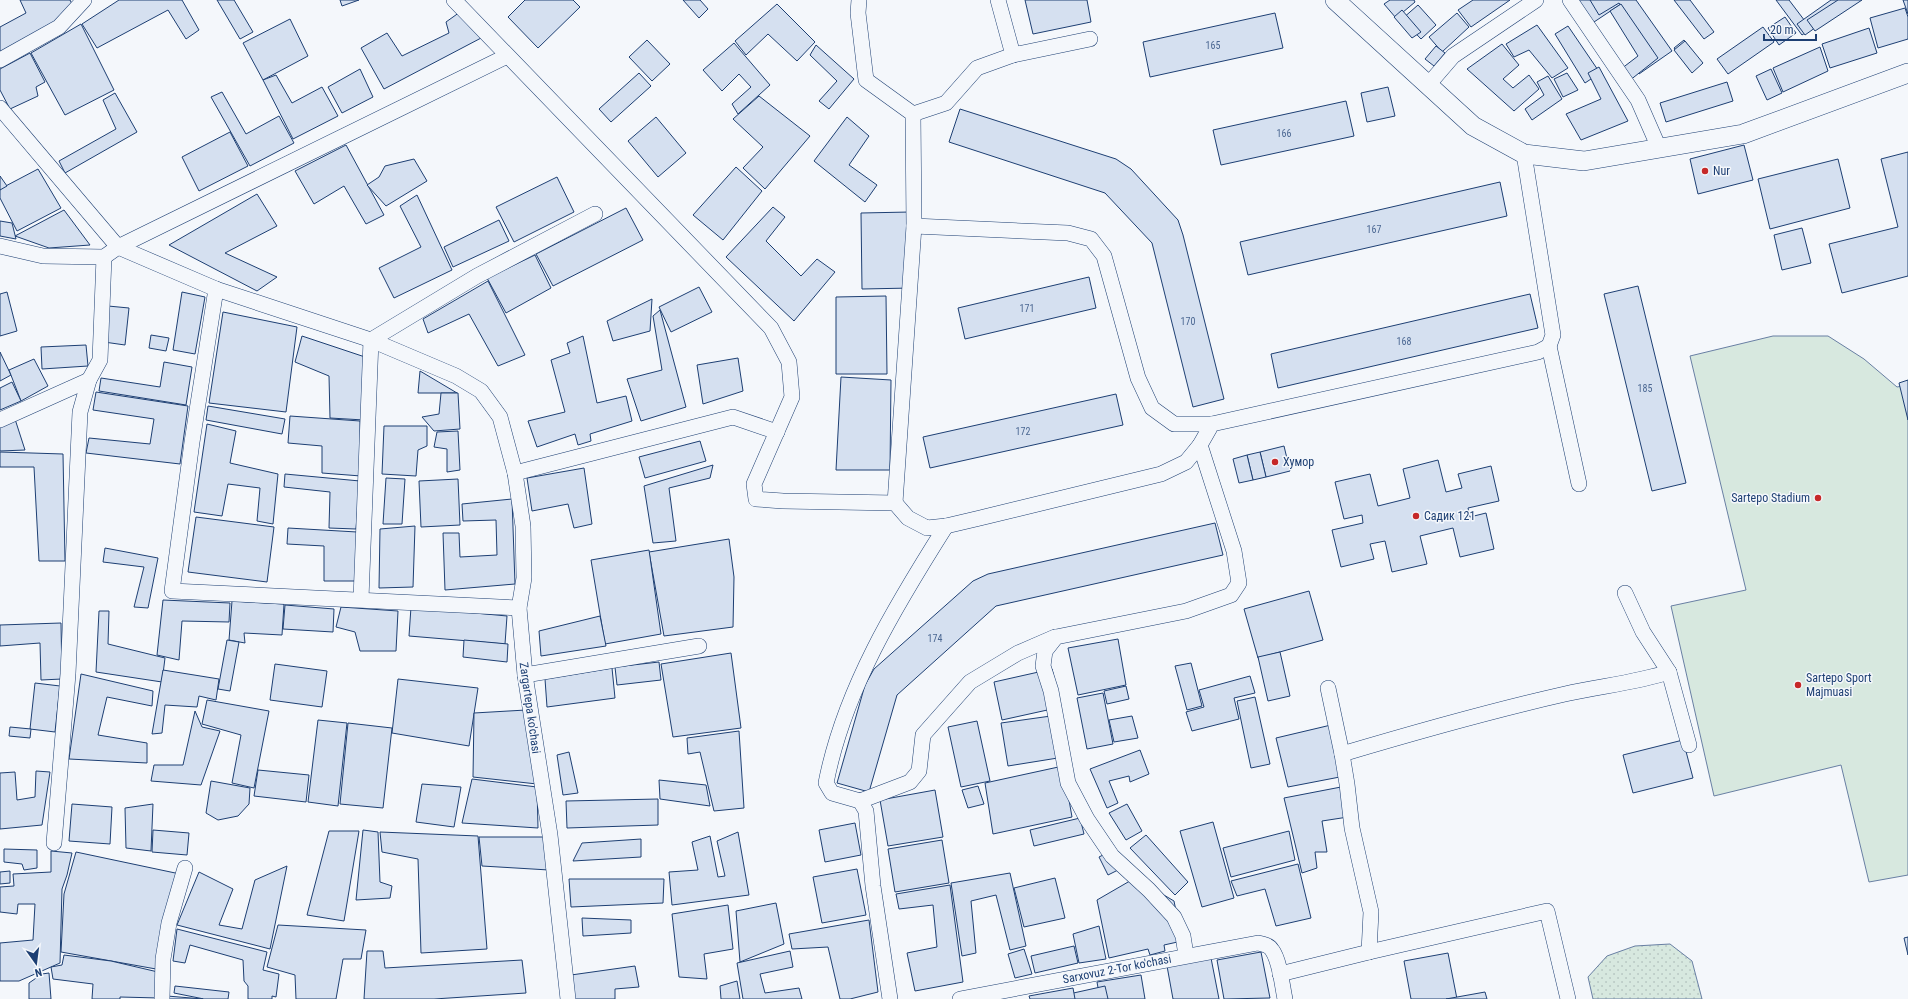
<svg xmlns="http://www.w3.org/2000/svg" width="1908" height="999" viewBox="0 0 1908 999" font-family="'Roboto Condensed',sans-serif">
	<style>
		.grass { fill: url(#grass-dots); stroke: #687fa3 }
		.park { fill: #d7e8df; stroke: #687fa3 }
		.building { fill: #d5e0f0; stroke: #1d3f73 }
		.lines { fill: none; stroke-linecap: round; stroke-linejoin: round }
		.minor-casing { stroke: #1d3f73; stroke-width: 16 }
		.tertiary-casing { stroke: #1d3f73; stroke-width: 20 }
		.minor { stroke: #f4f7fb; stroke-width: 15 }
		.tertiary { stroke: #f4f7fb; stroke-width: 19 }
		.poi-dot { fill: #c62828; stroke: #f4f7fb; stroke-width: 1.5 }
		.labels { text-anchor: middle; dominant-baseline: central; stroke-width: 3; stroke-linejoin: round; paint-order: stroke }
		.number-label { font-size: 10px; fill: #4b6792 }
		.poi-label { font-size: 12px; fill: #1d3f73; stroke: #f4f7fb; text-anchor: start }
		.street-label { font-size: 12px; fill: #1d3f73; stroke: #f4f7fb }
	</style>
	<defs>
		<pattern id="grass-dots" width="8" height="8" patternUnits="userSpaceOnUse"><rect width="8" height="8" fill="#d7e8df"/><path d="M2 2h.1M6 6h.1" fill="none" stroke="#b8c8c3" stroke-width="1.8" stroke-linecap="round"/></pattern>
	</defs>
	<rect width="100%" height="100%" fill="#f4f7fb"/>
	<polygon class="grass" points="1670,944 1692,961 1702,999 1593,999 1588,977 1607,956 1635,946"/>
	<polygon class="park" points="1773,336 1828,336 1864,359 1897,387 1908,385 1908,875 1869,882 1841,765 1714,796 1671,606 1746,590 1690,356"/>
	<g class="building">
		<polygon points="20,0 70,0 76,12 0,53 0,27 26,13"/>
		<polygon points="119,0 182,0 199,30 186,39 168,10 97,48 82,24"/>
		<polygon points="217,0 234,0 253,32 240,39"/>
		<polygon points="340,0 359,0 342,6"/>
		<polygon points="525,0 573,0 580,7 538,48 508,17"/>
		<polygon points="683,0 700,0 708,9 699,18"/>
		<polygon points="1025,0 1087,0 1091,22 1033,34"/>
		<polygon points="1390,0 1414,0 1415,2 1396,18 1384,4"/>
		<polygon points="1473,0 1510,0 1471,27 1458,10"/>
		<polygon points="1575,0 1618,0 1621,4 1591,24"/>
		<polygon points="1590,0 1636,0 1672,51 1639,74 1631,64 1649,49 1619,3 1599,15"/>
		<polygon points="1674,0 1690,0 1714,32 1704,39"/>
		<polygon points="1776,0 1789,0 1811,29 1802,35"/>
		<polygon points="1831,0 1854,0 1805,35 1797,24"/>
		<polygon points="1838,0 1862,0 1815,31 1807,20"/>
		<polygon points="1903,0 1908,0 1908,14"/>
		<polygon points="777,4 815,42 797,61 768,34 746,55 735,41"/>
		<polygon points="1621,4 1658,58 1629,81 1621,69 1638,56 1610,11"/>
		<polygon points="1418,5 1436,25 1421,39 1402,19"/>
		<polygon points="1905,8 1908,17 1908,39 1878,48 1870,18"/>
		<polygon points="1402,10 1421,32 1412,38 1394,17"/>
		<polygon points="460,12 483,37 384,89 361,48 387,33 402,56 449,33 446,22"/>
		<polygon points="1275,13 1283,48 1150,77 1143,42"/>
		<polygon points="1457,13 1469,27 1442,52 1429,37"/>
		<polygon points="1785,17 1796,33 1779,45 1768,28"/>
		<polygon points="290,19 308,56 263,80 243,43"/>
		<polygon points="81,24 114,90 65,115 31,53"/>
		<polygon points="1537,25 1568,68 1552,78 1529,50 1514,57 1506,44"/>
		<polygon points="1568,26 1600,73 1585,83 1555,34"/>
		<polygon points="1763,27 1774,42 1728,74 1717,59"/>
		<polygon points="1869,28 1877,53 1830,68 1822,44"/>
		<polygon points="647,40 670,64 652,81 629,57"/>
		<polygon points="1684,40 1700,63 1690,70 1674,48"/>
		<polygon points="1685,41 1703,63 1692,73 1674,50"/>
		<polygon points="734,43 770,85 738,114 732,104 751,87 739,74 722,91 703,70"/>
		<polygon points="1502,44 1519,65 1503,79 1513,88 1529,75 1539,89 1514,111 1467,69"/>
		<polygon points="816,45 854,79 829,109 819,101 837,81 810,55"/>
		<polygon points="1436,46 1445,53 1434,66 1425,59"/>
		<polygon points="1820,47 1828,71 1783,92 1773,68"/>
		<polygon points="30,53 45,82 36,87 38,96 10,109 0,90 0,69"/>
		<polygon points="1599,67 1628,121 1581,140 1566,114 1601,99 1588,73"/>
		<polygon points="360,69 373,97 342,113 328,87"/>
		<polygon points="1771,69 1782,93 1767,100 1756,76"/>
		<polygon points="639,73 651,86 611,122 599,109"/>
		<polygon points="1567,73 1578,90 1563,97 1554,79"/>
		<polygon points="276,75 292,103 322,87 338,116 293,139 263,80"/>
		<polygon points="1548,76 1562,99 1532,120 1525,109 1544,95 1537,82"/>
		<polygon points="1727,82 1733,101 1666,122 1660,103"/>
		<polygon points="1388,87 1395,116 1367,122 1361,93"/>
		<polygon points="222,92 246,134 279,116 294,143 250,166 211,97"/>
		<polygon points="115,93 137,132 65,173 59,161 116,129 103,100"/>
		<polygon points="759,96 810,136 765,189 743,168 763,147 733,119"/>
		<polygon points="1346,101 1354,136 1221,165 1213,130"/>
		<polygon points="960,109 1116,159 1131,169 1178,220 1183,235 1224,399 1193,407 1152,243 1105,193 949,142"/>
		<polygon points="656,117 686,153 658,177 628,141"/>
		<polygon points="847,117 869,136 849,165 877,185 865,202 814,161"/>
		<polygon points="230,132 248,166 199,191 182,157"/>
		<polygon points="346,145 384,215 366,224 344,186 314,204 295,171"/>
		<polygon points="1744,145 1753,180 1698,194 1690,159"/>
		<polygon points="1908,152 1908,276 1842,293 1829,244 1898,227 1881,159"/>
		<polygon points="414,159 427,181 386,206 367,185 379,177 385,166"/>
		<polygon points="1838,159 1850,208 1770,229 1758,179"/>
		<polygon points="736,167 762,191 723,240 693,215"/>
		<polygon points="38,169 61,208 17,231 0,198 0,189"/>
		<polygon points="0,176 7,186 0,190"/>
		<polygon points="557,177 574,212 514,242 496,207"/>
		<polygon points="1500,182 1507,216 1248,275 1240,242"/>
		<polygon points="257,194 277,226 225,253 277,277 257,291 169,245"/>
		<polygon points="417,195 452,270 394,298 379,268 421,247 400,206"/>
		<polygon points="773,207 785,217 766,241 801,276 817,259 835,272 794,321 726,257"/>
		<polygon points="626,208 643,240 553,286 536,254"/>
		<polygon points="64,210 90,245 49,248 15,236"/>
		<polygon points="910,212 912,288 862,289 861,213"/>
		<polygon points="499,220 509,241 453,267 444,247"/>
		<polygon points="0,221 12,223 16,239 0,236"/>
		<polygon points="1802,228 1811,263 1782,270 1774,235"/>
		<polygon points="535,255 551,288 506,313 487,278"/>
		<polygon points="1089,277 1096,308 965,339 958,308"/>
		<polygon points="488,281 525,355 498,366 469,314 428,333 423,319"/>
		<polygon points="1638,286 1686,483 1652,491 1604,294"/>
		<polygon points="699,287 712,312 671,332 659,307"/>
		<polygon points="7,292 17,331 0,336 0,294"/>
		<polygon points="182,292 205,297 195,354 173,350"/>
		<polygon points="1530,294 1538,328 1278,388 1271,354"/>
		<polygon points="886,296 887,374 836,374 836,297"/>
		<polygon points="652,299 650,331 613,341 607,321"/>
		<polygon points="108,306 129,308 125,345 104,342"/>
		<polygon points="660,310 686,407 641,421 627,379 662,370 653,316"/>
		<polygon points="223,312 297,327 286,412 209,403"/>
		<polygon points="151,335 169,338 166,351 149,348"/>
		<polygon points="302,336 368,358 364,420 330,418 329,376 295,362"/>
		<polygon points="583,336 597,403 626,396 632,421 590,434 591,441 578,445 575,434 537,447 528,421 565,412 551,360 570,353 567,343"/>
		<polygon points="86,345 88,366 42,369 41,347"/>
		<polygon points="0,352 11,375 0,381"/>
		<polygon points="738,358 743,391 703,404 697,365"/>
		<polygon points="34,359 48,386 21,401 9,370"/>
		<polygon points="164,362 192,367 186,405 99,391 101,378 160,387"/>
		<polygon points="420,371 457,393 418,393"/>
		<polygon points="841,377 891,380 890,470 836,470"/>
		<polygon points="1908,380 1908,420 1899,383"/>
		<polygon points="12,382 21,401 0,410 0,388"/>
		<polygon points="96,392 188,406 180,464 86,453 89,438 150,444 154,419 93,410"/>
		<polygon points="441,393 458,393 460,429 434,431 422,417 439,414"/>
		<polygon points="1116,394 1123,425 930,468 923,437"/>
		<polygon points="208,406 285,419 282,434 206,420"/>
		<polygon points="14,416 25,450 0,451 0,422"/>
		<polygon points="290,416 360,421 361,476 322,473 322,446 288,443"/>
		<polygon points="207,424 236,431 230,463 278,474 273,524 257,521 260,488 228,484 222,516 194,512"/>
		<polygon points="384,426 427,426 427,446 418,450 416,476 382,474"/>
		<polygon points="458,431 460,470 447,472 447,449 434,447 437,432"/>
		<polygon points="700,441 706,461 645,478 639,457"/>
		<polygon points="1284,446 1290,471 1266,477 1260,452"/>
		<polygon points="0,452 63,454 65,561 39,561 34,467 0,467"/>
		<polygon points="1260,452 1266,477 1253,480 1247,455"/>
		<polygon points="1247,455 1253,480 1239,483 1233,459"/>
		<polygon points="1438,460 1446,492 1462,488 1458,474 1491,466 1499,501 1468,508 1470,517 1486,513 1494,549 1460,557 1453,528 1420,536 1427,564 1392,572 1385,541 1370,544 1374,559 1341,567 1332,530 1363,523 1362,515 1344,519 1335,482 1370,474 1378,506 1410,498 1403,469"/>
		<polygon points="713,465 710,478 669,488 676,541 653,543 644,486"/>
		<polygon points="584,468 592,524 574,528 568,504 532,511 527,478"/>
		<polygon points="285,474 360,481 356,529 329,528 330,492 284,487"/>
		<polygon points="386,478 405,479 402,524 383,524"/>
		<polygon points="458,479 460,525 421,527 419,481"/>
		<polygon points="512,499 515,584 445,590 443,533 459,533 460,557 497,555 496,520 463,521 462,504"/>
		<polygon points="196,517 274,527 267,582 188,572"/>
		<polygon points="1215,523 1223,555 996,606 897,695 869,792 837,783 865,685 874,669 973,581 988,574"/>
		<polygon points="415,526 413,587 379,588 380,529"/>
		<polygon points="288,528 357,532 356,581 324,581 324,546 287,544"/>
		<polygon points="729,539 734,577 733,627 664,636 649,552"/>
		<polygon points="105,548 158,558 148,608 134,607 144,567 103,562"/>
		<polygon points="649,550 661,634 605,644 591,560"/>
		<polygon points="1309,591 1323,640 1258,658 1244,609"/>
		<polygon points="163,600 230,603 229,622 182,621 179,660 157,655"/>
		<polygon points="232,601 284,604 282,635 244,633 245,643 229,640"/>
		<polygon points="285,605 334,609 333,632 283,629"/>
		<polygon points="341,607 398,611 396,651 360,651 355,632 336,627"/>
		<polygon points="411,607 507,616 505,644 409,636"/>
		<polygon points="99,611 109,611 108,644 165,658 162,682 96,672"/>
		<polygon points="600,616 606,646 541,656 539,631"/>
		<polygon points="61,623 62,679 41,680 40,643 0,646 0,625"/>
		<polygon points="1118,639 1126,685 1078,695 1068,648"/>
		<polygon points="227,640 239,642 230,691 218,689"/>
		<polygon points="464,640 508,644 507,662 463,657"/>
		<polygon points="1280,652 1290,696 1268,701 1258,657"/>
		<polygon points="731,653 741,728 673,737 661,664"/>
		<polygon points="659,662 661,680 617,685 615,667"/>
		<polygon points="1191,663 1202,706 1187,710 1175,666"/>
		<polygon points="275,664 327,671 322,707 270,700"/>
		<polygon points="612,668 615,698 547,707 545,679"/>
		<polygon points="1052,669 1061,707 1002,720 994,682"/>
		<polygon points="163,670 219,679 216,700 199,696 197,707 165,705 162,733 152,734"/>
		<polygon points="81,674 153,691 152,706 107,697 98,735 147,743 147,763 69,759"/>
		<polygon points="1250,676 1255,693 1234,698 1239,719 1192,731 1186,712 1204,707 1199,690"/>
		<polygon points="398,679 478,688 469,746 392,733"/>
		<polygon points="35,683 60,686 55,732 30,729"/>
		<polygon points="1126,686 1129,699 1107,704 1104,691"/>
		<polygon points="1103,693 1113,744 1087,749 1077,698"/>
		<polygon points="1255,697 1270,764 1251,768 1237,701"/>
		<polygon points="207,700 269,711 254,788 232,783 241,735 202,724"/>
		<polygon points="526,710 537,784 473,777 474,713"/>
		<polygon points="195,711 202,727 220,731 201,785 151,781 154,765 183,765"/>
		<polygon points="1058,715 1064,757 1008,766 1001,723"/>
		<polygon points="1132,716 1138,738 1114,742 1109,720"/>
		<polygon points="318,720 347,723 338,806 308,802"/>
		<polygon points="977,721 990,781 961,787 948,727"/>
		<polygon points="348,723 392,728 383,808 340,804"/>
		<polygon points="1331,725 1345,776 1288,787 1276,738"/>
		<polygon points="10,727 31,729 30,738 9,736"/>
		<polygon points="739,731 744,808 714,811 700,752 688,754 687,738"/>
		<polygon points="1683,740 1693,778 1633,793 1623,755"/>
		<polygon points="1140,750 1149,774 1130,782 1129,776 1109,781 1118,803 1107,808 1090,769"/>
		<polygon points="569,752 578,793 563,795 557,755"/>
		<polygon points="1063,766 1072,817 993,834 985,783"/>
		<polygon points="258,770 309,775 306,802 254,796"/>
		<polygon points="36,771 50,772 42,825 0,829 0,773 15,772 17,800 35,797"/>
		<polygon points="472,779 537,787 538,828 462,823"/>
		<polygon points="659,780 706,785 710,806 660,799"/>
		<polygon points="211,781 250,788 249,804 238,816 218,820 206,813"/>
		<polygon points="422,784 461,787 454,827 416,822"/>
		<polygon points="978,786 984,804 968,808 962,790"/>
		<polygon points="1341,787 1348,817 1322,821 1327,852 1315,852 1317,868 1302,873 1284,798"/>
		<polygon points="935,790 943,837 888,846 880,800"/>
		<polygon points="658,799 658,825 567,828 566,801"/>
		<polygon points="72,804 112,807 110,844 69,841"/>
		<polygon points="153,804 151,851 126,848 125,808"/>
		<polygon points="1127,804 1142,831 1126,840 1109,813"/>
		<polygon points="1080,818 1084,834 1034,846 1030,830"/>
		<polygon points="1213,822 1234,898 1202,907 1180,831"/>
		<polygon points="855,823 861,855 825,862 819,830"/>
		<polygon points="153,830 189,833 187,855 152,852"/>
		<polygon points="363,830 378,832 380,882 392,886 390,898 356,900"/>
		<polygon points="329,831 359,831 344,921 307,915"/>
		<polygon points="1289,831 1295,860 1231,877 1223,848"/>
		<polygon points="380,832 478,836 487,949 421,953 418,859 382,852"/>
		<polygon points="738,832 749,895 672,905 669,872 698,870 692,842 710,836 718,877 725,876 717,841"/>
		<polygon points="1146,835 1188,882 1175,895 1130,848"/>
		<polygon points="479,837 548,837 549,870 482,866"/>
		<polygon points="641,839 641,857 573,861 582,843"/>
		<polygon points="942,840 949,883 895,892 888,849"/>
		<polygon points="4,849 37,850 37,868 24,870 22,864 4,862"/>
		<polygon points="1113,850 1122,868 1108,875 1099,857"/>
		<polygon points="51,851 72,853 67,875 62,889 60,963 19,981 0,981 0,943 33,940 35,904 18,904 17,914 0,912 0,887 14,886 13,874 51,872"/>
		<polygon points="76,852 180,874 156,969 61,952 64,894"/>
		<polygon points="1298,864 1311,918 1276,926 1265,889 1237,896 1231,881"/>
		<polygon points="287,866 270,949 177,925 199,872 233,889 219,925 242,929 255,880"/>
		<polygon points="857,869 866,915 822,923 813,877"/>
		<polygon points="10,871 10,883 0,884 0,872"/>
		<polygon points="1010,873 1026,946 1010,950 996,895 971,901 976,953 962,956 951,883"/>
		<polygon points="1055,878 1065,918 1024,927 1014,888"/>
		<polygon points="1135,878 1174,901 1182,941 1164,945 1165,951 1150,955 1148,949 1109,958 1097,900"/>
		<polygon points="569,879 664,879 663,903 571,907"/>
		<polygon points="950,885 963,982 915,991 907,953 937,947 933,905 899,909 896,894"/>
		<polygon points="776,903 784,944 740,962 736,911"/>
		<polygon points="728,905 733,949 704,954 707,979 679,977 672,914"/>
		<polygon points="582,918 631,920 631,933 583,936"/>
		<polygon points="869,920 878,992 850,999 840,999 828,947 792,949 789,934"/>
		<polygon points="278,925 366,930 361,959 343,959 336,999 296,999 295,975 267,967"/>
		<polygon points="1099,926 1106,959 1079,963 1073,934"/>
		<polygon points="177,929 267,952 263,970 279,974 276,997 272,996 272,999 248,999 248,986 244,981 243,960 190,945 185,963 173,961"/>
		<polygon points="1908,937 1908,955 1904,938"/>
		<polygon points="1074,946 1078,963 1035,973 1031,956"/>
		<polygon points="1024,949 1032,974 1015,978 1008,954"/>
		<polygon points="367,951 383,951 385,968 522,960 526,993 434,999 364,999"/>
		<polygon points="790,951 793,967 760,974 765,993 799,988 802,999 743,999 737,963"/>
		<polygon points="1261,952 1270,998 1224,999 1217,960"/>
		<polygon points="1448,953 1457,999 1411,999 1404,961"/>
		<polygon points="64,955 111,961 158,972 159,998 120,997 120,999 92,999 93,984 53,979 51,967 62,965"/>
		<polygon points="1211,958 1219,999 1173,999 1167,966"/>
		<polygon points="635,966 639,987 615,989 615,999 574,999 571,975"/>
		<polygon points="49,973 51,999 29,999 29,983 42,974"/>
		<polygon points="1141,975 1145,999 1100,999 1097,982"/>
		<polygon points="737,981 740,999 721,999 720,986"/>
		<polygon points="175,986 229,992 228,999 204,999 174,993"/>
		<polygon points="1105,986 1108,999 1061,999 1060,996"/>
		<polygon points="1073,988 1075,999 1030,999 1029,996"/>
		<polygon points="1485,992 1487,999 1446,999"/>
		<polygon points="167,996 203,999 167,999"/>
	</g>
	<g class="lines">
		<g class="minor-casing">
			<g id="minor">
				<polyline points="454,0 771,328 789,362 792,397 754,484 756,499 783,501 895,503 908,518 927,528 946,526 980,518 1161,474 1186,462 1200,445 1212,424 1538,352 1549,346 1553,335 1524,154"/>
				<polyline points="859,0 858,13 866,80 913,114 914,226 895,503"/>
				<polyline points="998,0 1013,55 1090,39"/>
				<polyline points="1570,0 1638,100 1659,148"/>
				<polyline points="0,60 59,27 84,0"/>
				<polyline points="1428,85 1453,56 1536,0"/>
				<polyline points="0,108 118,247 216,289 371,340 456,376 481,391 500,417 515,473 523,526 524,578 519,608 525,675 550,835 568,999"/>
				<polyline points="913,114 946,103 977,68 1013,55"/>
				<polyline points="914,226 1068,233 1091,239 1104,256 1138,378 1152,408 1174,424 1212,424"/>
				<polyline points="0,246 43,256 104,257 118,247 507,56"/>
				<polyline points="216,289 192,442 172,591 519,608"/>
				<polyline points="1549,346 1579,484"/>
				<polyline points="0,420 89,380"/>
				<polyline points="515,473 733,417 777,432"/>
				<polyline points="1625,593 1643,632 1669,672"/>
				<polyline points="361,599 371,340 477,276 595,214"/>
				<polyline points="525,675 699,646"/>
				<polyline points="1328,688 1342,754"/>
				<polyline points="860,801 910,782 919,771 923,735 970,682 1018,653 1055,637"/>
				<polyline points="54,843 68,674 80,412 89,380 100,360 104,257"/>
				<polyline points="1369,952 1547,911 1568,999"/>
				<polyline points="1186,955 1183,936 1174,917 1149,890 1112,856 1087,819 1068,783 1051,691 1043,666 1045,651 1056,637 1186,611 1231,595 1239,583 1234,551 1200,445"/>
				<path d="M1280,974L1369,952L1371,912L1352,828L1347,784L1342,754C1416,732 1490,711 1565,694C1600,686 1635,683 1669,672L1689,745"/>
				<polyline points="162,999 163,959 169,923 185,868"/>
				<path d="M890,999L873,886L866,811L860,801L832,793L826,783C844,690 896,605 946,526"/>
				<path d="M960,999L1258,943C1263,944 1269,945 1272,950C1280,961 1282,985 1285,999"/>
			</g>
		</g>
		<g class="tertiary-casing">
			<polyline id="tertiary" points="1335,0 1473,126 1524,154 1584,161 1743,134 1908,73"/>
		</g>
		<use href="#minor" class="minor"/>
		<use href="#tertiary" class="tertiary"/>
	</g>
	<g class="poi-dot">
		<circle cx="1705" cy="171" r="4"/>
		<circle cx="1275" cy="462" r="4"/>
		<circle cx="1818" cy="498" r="4"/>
		<circle cx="1416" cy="516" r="4"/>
		<circle cx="1798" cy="685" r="4"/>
	</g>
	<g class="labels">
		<g class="number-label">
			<text x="1213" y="45">165</text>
			<text x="1284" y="133">166</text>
			<text x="1374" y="229">167</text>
			<text x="1027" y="308">171</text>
			<text x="1188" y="321">170</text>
			<text x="1404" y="341">168</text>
			<text x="1645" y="388">185</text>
			<text x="1023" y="431">172</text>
			<text x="935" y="638">174</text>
		</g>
		<g class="poi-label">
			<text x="1713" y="171">Nur</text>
			<text x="1283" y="462">Хумор</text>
			<text x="1810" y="498" text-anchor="end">Sartepo Stadium</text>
			<text x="1424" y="516">Садик 121</text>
			<text x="1806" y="678">Sartepo Sport<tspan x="1806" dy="14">Majmuasi</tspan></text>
		</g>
		<g class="street-label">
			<text transform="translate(530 708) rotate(82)">Zargartepa ko'chasi</text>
			<text transform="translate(1117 969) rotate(-11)">Sarxovuz 2-Tor ko'chasi</text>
		</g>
	</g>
	<g transform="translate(36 963) rotate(166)" stroke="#f4f7fb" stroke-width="3" paint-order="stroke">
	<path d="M0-3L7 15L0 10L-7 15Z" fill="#1d3f73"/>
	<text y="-6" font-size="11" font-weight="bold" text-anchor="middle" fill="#1d3f73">N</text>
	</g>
	<path d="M1764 34v6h52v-6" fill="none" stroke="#1d3f73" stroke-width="2"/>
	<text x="1770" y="34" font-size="12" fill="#1d3f73" stroke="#f4f7fb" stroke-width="3" paint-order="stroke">20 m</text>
</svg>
